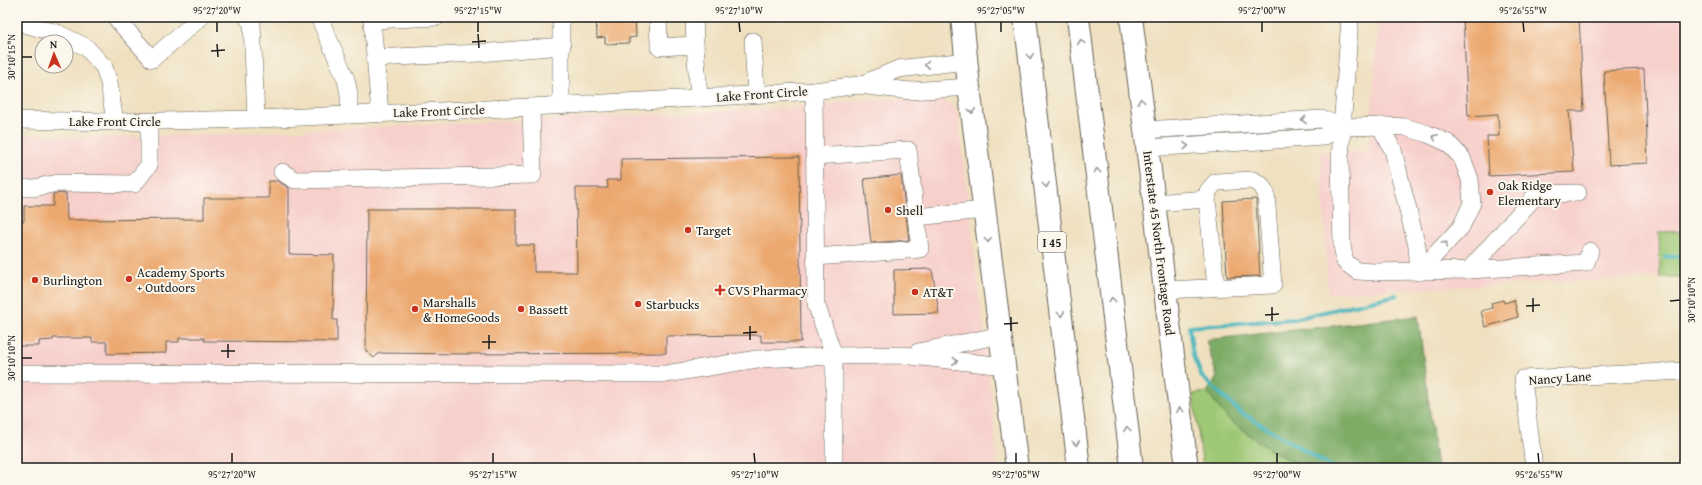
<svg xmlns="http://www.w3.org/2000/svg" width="1702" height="485" viewBox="0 0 1702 485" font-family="'Gentium Book Plus',serif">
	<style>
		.built { fill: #f7d0cc }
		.green { fill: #9ec875; stroke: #5d7248 }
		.forest { fill: #7eac66; stroke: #4d6441 }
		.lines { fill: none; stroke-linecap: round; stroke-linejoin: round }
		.stream { stroke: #47b6bd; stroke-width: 4 }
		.building { fill: #eca86e }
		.minor-casing { stroke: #666155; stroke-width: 18 }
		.major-casing { stroke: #666155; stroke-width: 24 }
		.highway-casing { stroke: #666155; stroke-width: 24 }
		.minor { stroke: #fff; stroke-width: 17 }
		.major { stroke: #fff; stroke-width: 22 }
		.highway { stroke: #fff; stroke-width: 22 }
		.oneway { stroke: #999 }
		.ticks { fill: none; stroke: #1c1c1c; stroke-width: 1.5 }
		.poi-dot { fill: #c8321e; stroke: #fbf7ec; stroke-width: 1.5 }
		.labels { text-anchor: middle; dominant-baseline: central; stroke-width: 4; stroke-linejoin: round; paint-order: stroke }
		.shield { fill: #fbf7ec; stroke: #5f5e5a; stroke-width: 1 }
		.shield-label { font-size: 12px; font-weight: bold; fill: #1c1c1c }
		.street-label { font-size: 13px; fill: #1c1c1c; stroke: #fbf7ec }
		.poi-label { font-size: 13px; fill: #1c1c1c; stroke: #fbf7ec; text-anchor: start }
		.neatline { fill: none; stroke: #1c1c1c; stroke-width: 1.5 }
		.ticks-label { font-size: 10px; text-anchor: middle; fill: #1c1c1c }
	</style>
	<rect width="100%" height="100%" fill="#fbf7ec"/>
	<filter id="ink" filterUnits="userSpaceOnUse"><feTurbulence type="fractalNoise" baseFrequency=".025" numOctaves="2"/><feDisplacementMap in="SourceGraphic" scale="8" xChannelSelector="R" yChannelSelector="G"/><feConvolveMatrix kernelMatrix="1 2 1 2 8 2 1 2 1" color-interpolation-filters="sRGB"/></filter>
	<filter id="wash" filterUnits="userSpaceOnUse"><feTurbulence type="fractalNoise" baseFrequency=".012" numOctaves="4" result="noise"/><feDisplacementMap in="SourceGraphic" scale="16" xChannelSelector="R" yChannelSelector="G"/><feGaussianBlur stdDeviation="0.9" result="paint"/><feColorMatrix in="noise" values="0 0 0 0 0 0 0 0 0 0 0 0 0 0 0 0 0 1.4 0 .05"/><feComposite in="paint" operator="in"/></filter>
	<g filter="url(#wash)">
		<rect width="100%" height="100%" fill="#efe0c0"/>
		<g class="built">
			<polygon points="1379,17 1685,17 1685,231 1659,232 1660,277 1328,293 1321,153 1369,151"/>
			<polygon points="938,97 952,105 958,115 993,410 997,468 17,468 17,134 97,138 244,133 770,109 882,99 914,99"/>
		</g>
		<g class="green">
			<polygon points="1685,231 1685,277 1660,277 1659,232"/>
			<polygon points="1207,392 1228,419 1269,449 1305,468 1203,468 1193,394"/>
		</g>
		<polygon class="forest" points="1418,316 1437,468 1305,468 1269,449 1228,419 1207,392 1217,377 1206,340"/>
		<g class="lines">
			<g class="stream">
				<polyline points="1665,257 1685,256"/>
				<polyline points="1334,468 1240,412 1202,377 1193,355 1189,327 1294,319 1397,295"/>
			</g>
		</g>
		<g id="blocks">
			<g class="building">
				<polygon points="596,17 635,17 636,37 629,38 629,43 605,44 605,37 597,38"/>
				<polygon points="1463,17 1579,17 1584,111 1569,111 1574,172 1489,176 1487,136 1499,136 1498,114 1468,116"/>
				<polygon points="1644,69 1648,163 1609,165 1604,71"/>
				<polygon points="799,157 801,342 761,342 761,335 666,336 666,353 465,354 379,353 374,358 366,351 367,209 516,209 516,245 534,245 534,272 577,272 576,188 608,188 607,180 621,180 621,159"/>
				<polygon points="901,175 909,240 871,243 864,179"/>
				<polygon points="269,181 277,181 289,188 289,254 334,255 333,320 337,320 337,342 204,341 204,338 179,338 179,342 166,342 166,353 107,354 107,342 92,342 92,338 53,338 53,340 39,341 39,346 17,346 17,221 24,221 24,206 53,206 53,194 66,193 67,220 204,219 204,198 269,198"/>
				<polygon points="1256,199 1260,276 1227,277 1223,201"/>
				<polygon points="932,269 939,313 894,314 894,270"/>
				<polygon points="1503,300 1504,303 1514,300 1518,317 1485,327 1481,311 1492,308 1491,303"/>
			</g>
		</g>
	</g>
	<g filter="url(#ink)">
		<use href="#blocks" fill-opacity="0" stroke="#666155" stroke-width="1"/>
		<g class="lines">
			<g class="minor-casing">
				<g id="minor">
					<polyline points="115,17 152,59 201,17"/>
					<polyline points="247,17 252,23 256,119"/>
					<polyline points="319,17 346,79 349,94 349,115"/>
					<polyline points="561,17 561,106"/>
					<polyline points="658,17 659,47 695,45 699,98"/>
					<polyline points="694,17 695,45"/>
					<polyline points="1350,17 1340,158 1342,245 1345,262 1357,271 1374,272 1469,270 1586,263 1590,251"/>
					<polyline points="17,22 57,33 86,47 104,67 109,83 115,122"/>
					<polyline points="753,41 756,95"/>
					<polyline points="375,58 480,53 562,46"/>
					<polyline points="860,85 898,69 966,61"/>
					<polyline points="814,91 816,304 834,356 834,468"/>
					<polyline points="380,114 372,20 437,17"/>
					<polyline points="17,120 115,122 256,119 531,107 699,98 814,91 859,85 910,91 969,87"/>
					<polyline points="1380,126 1393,150 1417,246 1419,272"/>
					<polyline points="1145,130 1322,119 1342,127 1388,126 1405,127 1428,134 1448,143 1462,158 1470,179 1472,203 1461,227 1419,272"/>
					<polyline points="1147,148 1323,137 1342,127"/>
					<polyline points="815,156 908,150 920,249 816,257"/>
					<polyline points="282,172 295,180 533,175 531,107"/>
					<polyline points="17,188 33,188 58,183 134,184 149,165 149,122"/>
					<polyline points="1154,203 1207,199"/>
					<polyline points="916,217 984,210"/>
					<polyline points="1469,270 1537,194 1578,193"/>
					<polyline points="1165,290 1273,285 1266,193 1261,185 1253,180 1216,182 1208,191 1207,199 1216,287"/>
					<polyline points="918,352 1002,335"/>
					<polyline points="17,373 666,374 757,359 834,356 902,355 1005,366"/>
					<polyline points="1534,468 1523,379 1685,371"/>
				</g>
			</g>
			<g class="major-casing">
				<g id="major">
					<polyline points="962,17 969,87 1017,468"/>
					<polyline points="1131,17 1187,468"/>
				</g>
			</g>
			<g class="highway-casing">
				<g id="highway">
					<polyline points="1025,17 1079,468"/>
					<polyline points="1078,17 1132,468"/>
				</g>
			</g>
			<use href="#minor" class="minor"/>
			<use href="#major" class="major"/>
			<use href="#highway" class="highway"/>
		</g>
		<defs><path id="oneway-chevron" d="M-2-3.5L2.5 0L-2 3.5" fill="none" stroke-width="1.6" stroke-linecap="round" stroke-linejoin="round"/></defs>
		<g class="oneway">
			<use href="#oneway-chevron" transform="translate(1081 42) rotate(-97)"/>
			<use href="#oneway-chevron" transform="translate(1030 56) rotate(83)"/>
			<use href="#oneway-chevron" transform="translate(927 65) rotate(173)"/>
			<use href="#oneway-chevron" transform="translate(1141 101) rotate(-97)"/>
			<use href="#oneway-chevron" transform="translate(972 111) rotate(83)"/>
			<use href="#oneway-chevron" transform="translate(1304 120) rotate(177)"/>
			<use href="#oneway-chevron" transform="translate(1435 137) rotate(-154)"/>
			<use href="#oneway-chevron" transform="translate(1186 146) rotate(-4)"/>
			<use href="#oneway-chevron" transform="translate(1097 171) rotate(-97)"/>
			<use href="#oneway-chevron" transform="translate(1046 185) rotate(83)"/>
			<use href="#oneway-chevron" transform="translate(988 240) rotate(82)"/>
			<use href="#oneway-chevron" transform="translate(1445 244) rotate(-47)"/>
			<use href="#oneway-chevron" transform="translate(1112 300) rotate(-97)"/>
			<use href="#oneway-chevron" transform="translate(1061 314) rotate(83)"/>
			<use href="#oneway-chevron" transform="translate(955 361) rotate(6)"/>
			<use href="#oneway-chevron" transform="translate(1180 410) rotate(-97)"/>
			<use href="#oneway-chevron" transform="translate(1127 429) rotate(-97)"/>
			<use href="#oneway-chevron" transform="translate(1076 443) rotate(83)"/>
		</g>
	</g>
	<path class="ticks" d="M217,22V32M478,22V32M739,22L740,32M1001,22V32M1262,22V32M1523,22L1524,32M478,34L479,48M472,42L486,41M217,44L218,57M211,51L225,50M22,57H32M1533,298V312M1670,301L1680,300M1526,306L1540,305M1272,307V321M1265,315L1279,314M1011,317V331M1004,324L1018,323M750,326V340M743,333L757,332M489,335V349M482,342H496M228,344V358M221,351H235M22,358H32M232,453V463M493,453V463M754,453L755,463M1016,453V463M1277,453V463M1538,453L1539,463"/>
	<g class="poi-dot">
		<circle cx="1490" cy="192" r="4"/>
		<circle cx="888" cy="210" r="4"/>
		<circle cx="688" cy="230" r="4"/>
		<circle cx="129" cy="279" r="4"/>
		<circle cx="35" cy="280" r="4"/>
		<path d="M718 284h4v4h4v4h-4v4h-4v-4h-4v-4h4z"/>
		<circle cx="915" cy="292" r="4"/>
		<circle cx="638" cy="304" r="4"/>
		<circle cx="415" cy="309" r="4"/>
		<circle cx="521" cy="309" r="4"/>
	</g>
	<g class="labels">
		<rect class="shield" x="1038" y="232" width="28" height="20" rx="3"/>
		<g class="shield-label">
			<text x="1052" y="242">I 45</text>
		</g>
		<g class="street-label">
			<text transform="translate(762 94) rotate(-4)">Lake Front Circle</text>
			<text transform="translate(439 111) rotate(-2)">Lake Front Circle</text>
			<text x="115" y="121">Lake Front Circle</text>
			<text transform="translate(1159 243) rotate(83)">Interstate 45 North Frontage Road</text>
			<text transform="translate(1560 378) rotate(-4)">Nancy Lane</text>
		</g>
		<g class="poi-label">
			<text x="1498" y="185">Oak Ridge<tspan x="1498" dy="15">Elementary</tspan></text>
			<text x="896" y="210">Shell</text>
			<text x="696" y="230">Target</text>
			<text x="137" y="272">Academy Sports<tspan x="137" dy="15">+ Outdoors</tspan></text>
			<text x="43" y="280">Burlington</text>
			<text x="728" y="290">CVS Pharmacy</text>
			<text x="923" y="292">AT&amp;T</text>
			<text x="423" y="302">Marshalls<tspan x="423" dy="15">&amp; HomeGoods</tspan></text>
			<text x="646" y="304">Starbucks</text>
			<text x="529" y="309">Bassett</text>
		</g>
	</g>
	<rect width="1702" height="485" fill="none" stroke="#fbf7ec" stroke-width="44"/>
	<g transform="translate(54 54) rotate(358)"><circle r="19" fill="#fbf7ec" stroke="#a29f99"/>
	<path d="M0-3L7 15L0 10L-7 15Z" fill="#c8321e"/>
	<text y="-6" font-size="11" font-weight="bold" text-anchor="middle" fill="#1c1c1c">N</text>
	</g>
	<rect x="22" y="22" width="1658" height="441" class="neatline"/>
	<g class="ticks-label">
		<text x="217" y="14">95°27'20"W</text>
		<text x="478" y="14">95°27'15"W</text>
		<text x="739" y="14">95°27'10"W</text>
		<text x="1001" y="14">95°27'05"W</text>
		<text x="1262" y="14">95°27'00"W</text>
		<text x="1523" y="14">95°26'55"W</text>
		<text transform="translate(11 57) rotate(-90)" y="4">30°10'15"N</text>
		<text transform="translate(1691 300) rotate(-90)" y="4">30°10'10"N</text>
		<text transform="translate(11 358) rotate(-90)" y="4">30°10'10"N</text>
		<text x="232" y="478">95°27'20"W</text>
		<text x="493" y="478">95°27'15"W</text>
		<text x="755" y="478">95°27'10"W</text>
		<text x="1016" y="478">95°27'05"W</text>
		<text x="1277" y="478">95°27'00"W</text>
		<text x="1539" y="478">95°26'55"W</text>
	</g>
</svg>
